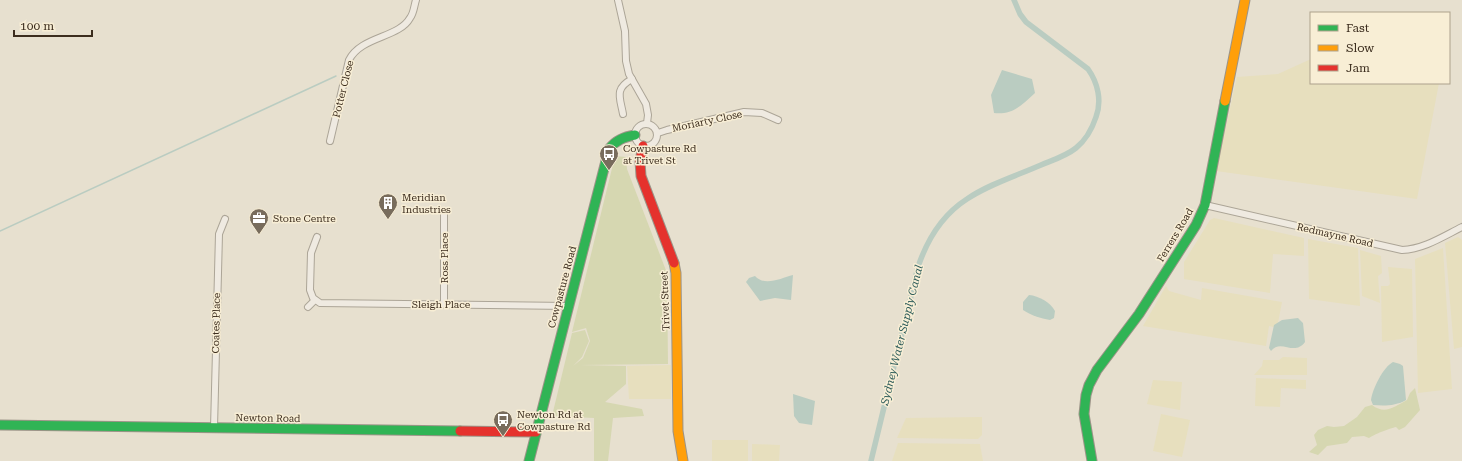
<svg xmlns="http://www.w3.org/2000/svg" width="1462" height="461" viewBox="0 0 1462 461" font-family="'Roboto Serif',serif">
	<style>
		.farmland { fill: #e7dfbe }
		.green { fill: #d6d7b1 }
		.water { fill: #baccc1 }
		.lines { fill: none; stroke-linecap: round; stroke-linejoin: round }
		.stream { stroke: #baccc1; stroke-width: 1.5 }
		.canal { stroke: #baccc1; stroke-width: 5.5 }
		.street-casing { stroke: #aca597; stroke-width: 8 }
		.fast-casing { stroke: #9c9488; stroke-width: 11 }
		.slow-casing { stroke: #9c9488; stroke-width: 11 }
		.jam-casing { stroke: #9c9488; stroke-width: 11 }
		.street { stroke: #efeae1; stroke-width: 6 }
		.fast { stroke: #30b455; stroke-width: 9 }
		.slow { stroke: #ff9f0a; stroke-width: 9 }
		.jam { stroke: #e5322d; stroke-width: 9 }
		.labels { text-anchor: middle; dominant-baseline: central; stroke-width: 3; stroke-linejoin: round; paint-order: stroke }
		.street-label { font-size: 10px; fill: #3c2d1e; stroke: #f8eed5 }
		.poi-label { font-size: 10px; fill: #3c2d1e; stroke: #f8eed5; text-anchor: start }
		.water-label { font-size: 11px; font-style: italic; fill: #2d5c5a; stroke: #f8eed5 }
	</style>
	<rect width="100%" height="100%" fill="#e7e0cf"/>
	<g class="farmland">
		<polygon points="1311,59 1311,83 1439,83 1417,199 1216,171 1237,77 1278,74"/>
		<polygon points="1214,218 1304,238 1304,256 1273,254 1270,293 1184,279 1184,262 1210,220"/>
		<polygon points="1458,237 1462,240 1462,347 1454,349 1445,243"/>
		<polygon points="1308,239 1358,248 1360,306 1309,299"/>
		<polygon points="1443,248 1452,389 1418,393 1415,259"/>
		<polygon points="1360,250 1381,256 1382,273 1378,276 1380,303 1362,296"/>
		<polygon points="1388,267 1412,269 1413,337 1382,342 1381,286 1388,286 1390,284"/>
		<polygon points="1166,286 1169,291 1201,300 1202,288 1282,302 1277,328 1269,326 1266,346 1143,326"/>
		<polygon points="1283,357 1307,358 1307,375 1254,375 1262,366 1263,360 1279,360"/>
		<polygon points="671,365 671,399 629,399 627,366"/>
		<polygon points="1256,378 1306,380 1306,389 1281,388 1280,407 1255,406"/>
		<polygon points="1153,380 1182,382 1180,410 1147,404"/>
		<polygon points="1161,414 1190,420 1182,457 1153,451"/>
		<polygon points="982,417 982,435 978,439 897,438 906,418"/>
		<rect x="712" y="440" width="36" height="21"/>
		<polygon points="898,443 980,444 983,461 892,461"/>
		<polygon points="752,444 780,445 779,461 752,461"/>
	</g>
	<g class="green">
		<polygon points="615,156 626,157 627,169 667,273 668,364 579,365 626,366 626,384 605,402 642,409 644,416 613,418 608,461 594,461 594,418 552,416 572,333 585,330 589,341 582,357 573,366 583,358 590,341 586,328 572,332"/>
		<path d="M1415,388L1420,410L1405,427L1399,430L1396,427C1390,428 1373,435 1369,438L1364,436L1352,437L1347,443L1327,446L1318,455L1309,452L1317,445L1314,435L1318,430L1327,426L1334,427L1344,426L1357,417L1365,407L1372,405C1385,415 1394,407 1407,400L1410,393Z"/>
	</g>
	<g class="water">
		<path d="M1002,70L1032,79L1035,93C1022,105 1013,115 994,113L991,95Z"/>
		<path d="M793,275L791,300L775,298L760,301L746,282L749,278L755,276C765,287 781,278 793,275Z"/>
		<path d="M1029,295C1039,296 1050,302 1055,311L1054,318L1050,320C1040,318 1032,316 1023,310V302Z"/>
		<path d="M1298,318L1303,323L1305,342C1294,357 1281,338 1271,351L1269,348L1274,325L1282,320Z"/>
		<path d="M1393,362L1400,364L1403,366L1406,400C1396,406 1384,406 1373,405L1371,400C1372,390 1383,367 1393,362Z"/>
		<polygon points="793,394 815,401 812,425 799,423 794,416"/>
	</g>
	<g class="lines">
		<polyline class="stream" points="0,231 336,76"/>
		<path class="canal" d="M871,461L918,267C927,240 942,215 967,199C989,184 1016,176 1041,165C1053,160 1066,156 1076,148C1086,140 1092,129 1096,117C1102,101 1098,83 1088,69L1026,22L1020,14L1014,0"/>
		<g class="street-casing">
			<g id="street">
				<polyline points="618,0 625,31 626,61 629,74 646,104 648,115 647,123"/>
				<path d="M623,114C620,97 614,89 632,79"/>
				<circle cx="646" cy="135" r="11"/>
				<polyline points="658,133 667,130 744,112 762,113 778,120"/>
				<path d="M330,141L349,60C361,36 399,38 410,18C414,13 414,6 416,0"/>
				<path d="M1205,205L1402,250C1424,249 1442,237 1462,227"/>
				<polyline points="317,237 311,253 310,290 313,298 320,303 569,306"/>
				<polyline points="444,304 444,212"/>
				<polyline points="308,307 315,300"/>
				<polyline points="214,428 219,234 225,219"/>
			</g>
		</g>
		<g class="fast-casing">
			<g id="fast">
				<polyline points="0,425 460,431"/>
				<path d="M529,461L609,149C616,140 624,137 635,135"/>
				<polyline points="1092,461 1084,414 1086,395 1089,385 1097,370 1139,314 1196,225 1205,205 1225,101"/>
			</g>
		</g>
		<g class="slow-casing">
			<g id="slow">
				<polyline points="1225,101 1245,0"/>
				<polyline points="674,263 676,273 678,431 683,461"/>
			</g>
		</g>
		<g class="jam-casing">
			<g id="jam">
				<polyline points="643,146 640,161 641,176 674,263"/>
				<polyline points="460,431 536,432"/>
			</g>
		</g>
		<use href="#street" class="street"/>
		<use href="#fast" class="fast"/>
		<use href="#slow" class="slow"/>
		<use href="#jam" class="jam"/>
	</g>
	<defs>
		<g id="bus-pin" transform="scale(1)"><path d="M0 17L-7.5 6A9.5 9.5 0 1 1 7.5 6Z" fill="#786c5c" stroke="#f8eed5"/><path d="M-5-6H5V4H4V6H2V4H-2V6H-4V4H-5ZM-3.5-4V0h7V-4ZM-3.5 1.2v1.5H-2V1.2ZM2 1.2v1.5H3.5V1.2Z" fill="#fff"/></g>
		<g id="building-pin" transform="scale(1)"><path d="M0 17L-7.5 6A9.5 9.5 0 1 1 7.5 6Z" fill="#786c5c" stroke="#f8eed5"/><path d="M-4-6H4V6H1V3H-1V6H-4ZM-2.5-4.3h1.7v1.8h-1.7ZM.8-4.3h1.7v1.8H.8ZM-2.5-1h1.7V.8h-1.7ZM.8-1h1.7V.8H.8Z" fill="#fff"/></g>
		<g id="office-pin" transform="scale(1)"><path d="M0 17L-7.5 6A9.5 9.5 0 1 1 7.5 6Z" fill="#786c5c" stroke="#f8eed5"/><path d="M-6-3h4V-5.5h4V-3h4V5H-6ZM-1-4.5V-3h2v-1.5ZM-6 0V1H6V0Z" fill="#fff"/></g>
	</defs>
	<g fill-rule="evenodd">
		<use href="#bus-pin" x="609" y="154"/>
		<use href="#building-pin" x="388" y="203"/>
		<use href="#office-pin" x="259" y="218"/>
		<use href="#bus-pin" x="503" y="420"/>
	</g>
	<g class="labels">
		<g class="street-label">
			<text transform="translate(343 89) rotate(-76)">Potter Close</text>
			<text transform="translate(707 121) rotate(-12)">Moriarty Close</text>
			<text transform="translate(1175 235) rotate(-59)">Ferrers Road</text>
			<text transform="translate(1335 235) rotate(13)">Redmayne Road</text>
			<text transform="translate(444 258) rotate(-90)">Ross Place</text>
			<text transform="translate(562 287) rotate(-75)">Cowpasture Road</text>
			<text transform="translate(665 301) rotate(-92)">Trivet Street</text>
			<text x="441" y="304">Sleigh Place</text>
			<text transform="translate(216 323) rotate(-89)">Coates Place</text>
			<text transform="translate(268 418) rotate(1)">Newton Road</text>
		</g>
		<g class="poi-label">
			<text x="623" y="148">Cowpasture Rd<tspan x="623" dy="12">at Trivet St</tspan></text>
			<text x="402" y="197">Meridian<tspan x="402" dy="12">Industries</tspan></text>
			<text x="273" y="218">Stone Centre</text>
			<text x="517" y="414">Newton Rd at<tspan x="517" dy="12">Cowpasture Rd</tspan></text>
		</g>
		<g class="water-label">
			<text transform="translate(902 335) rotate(-76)">Sydney Water Supply Canal</text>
		</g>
	</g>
	<rect x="1310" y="12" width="140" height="72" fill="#f8eed5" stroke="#ada18c"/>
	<rect x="1318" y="25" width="20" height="6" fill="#30b455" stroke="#ada18c"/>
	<text x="1346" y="32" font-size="12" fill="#3c2d1e">Fast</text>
	<rect x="1318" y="45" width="20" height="6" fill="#ff9f0a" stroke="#ada18c"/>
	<text x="1346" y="52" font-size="12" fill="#3c2d1e">Slow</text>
	<rect x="1318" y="65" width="20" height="6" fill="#e5322d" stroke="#ada18c"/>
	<text x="1346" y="72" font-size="12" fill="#3c2d1e">Jam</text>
	<path d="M14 30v6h78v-6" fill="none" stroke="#3c2d1e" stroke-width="2"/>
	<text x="20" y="30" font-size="12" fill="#3c2d1e" stroke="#f8eed5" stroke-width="3" paint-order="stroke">100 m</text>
</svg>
